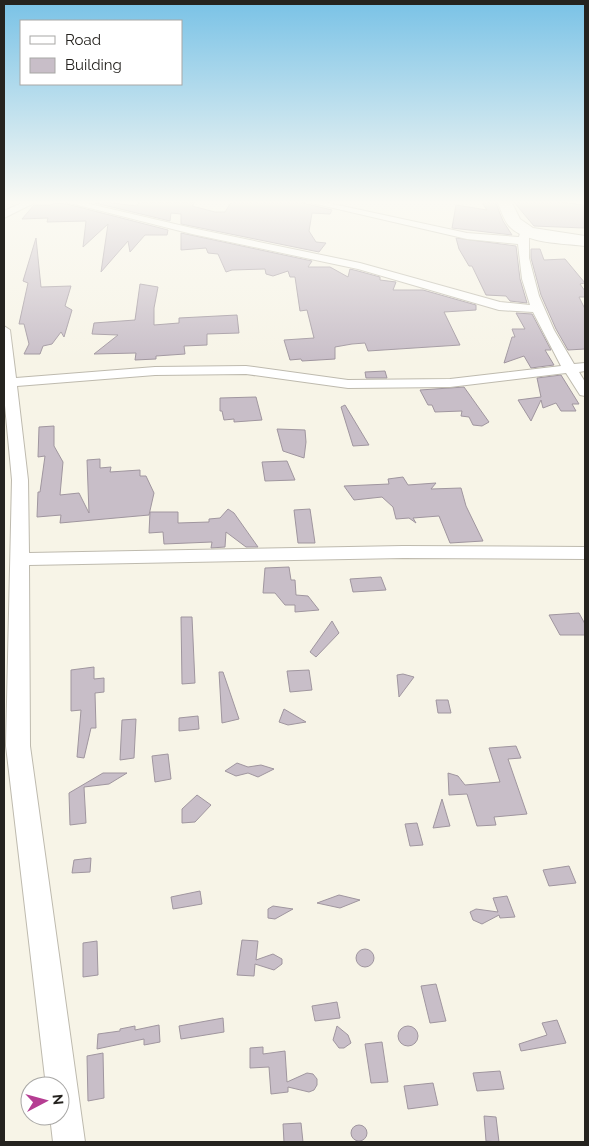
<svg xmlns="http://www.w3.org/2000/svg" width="589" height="1146" viewBox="0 0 589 1146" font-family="Raleway,sans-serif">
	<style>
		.building { fill: #c8bec8; stroke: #a0969f }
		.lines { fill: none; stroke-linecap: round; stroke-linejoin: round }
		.street-casing { stroke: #bebaae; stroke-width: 2 }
		.secondary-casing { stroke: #bebaae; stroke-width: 2 }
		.street { fill: #fff; fill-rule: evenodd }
		.secondary { fill: #fff; fill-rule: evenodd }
	</style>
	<rect width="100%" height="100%" fill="#f7f4e7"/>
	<g class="building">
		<polygon points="97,201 137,206 139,202 195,202 192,206 215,212 225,212 232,201 301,201 303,203 332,210 330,214 312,213 309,231 316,242 326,243 319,252 181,224 181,214 171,213 170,221 95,203"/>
		<polygon points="481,201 495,201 503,221 512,235 452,228 456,205 487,210"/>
		<polygon points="513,201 553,201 584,205 584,228 534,226"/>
		<polygon points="54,203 67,204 168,230 167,235 145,235 130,252 128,241 101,272 108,224 83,247 86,221 47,222 48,218 22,219 34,205 50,205"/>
		<polygon points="181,233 312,261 308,267 330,267 348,277 350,269 358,271 380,277 380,280 396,282 393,290 423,290 476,305 476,310 444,312 460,345 368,351 365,343 352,344 335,347 335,359 302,361 301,359 290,360 284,340 314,338 307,310 300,311 295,277 290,277 288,271 273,276 266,274 265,269 232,270 226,272 218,254 208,253 206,248 181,250"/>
		<polygon points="36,238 41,287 71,286 65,306 72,310 64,337 61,332 52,344 43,346 40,354 24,354 29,344 24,324 19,324 28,283 23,281"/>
		<polygon points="456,238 516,246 520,279 527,303 510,301 506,296 486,295 472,266 469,266 459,249"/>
		<polygon points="531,249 540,249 544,260 565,259 585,283 580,284 585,291 585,297 579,297 585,309 585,349 568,350 556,329 541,295 531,258"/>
		<polygon points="140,284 158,287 154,308 154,325 179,323 179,318 237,315 239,333 207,334 207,345 184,346 185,354 156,356 156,359 135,360 136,353 94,354 118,335 92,334 94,323 135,320"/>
		<polygon points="516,313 532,314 551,350 545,350 554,365 531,368 524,356 504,363 512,337 515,337 512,329 525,329"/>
		<polygon points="385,371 387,378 366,378 365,372"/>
		<polygon points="561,375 579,404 572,404 576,411 561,411 556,403 543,408 541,400 531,421 518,400 541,397 537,378"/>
		<polygon points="464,387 489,422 482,426 473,425 469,417 461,416 462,411 435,412 432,405 428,405 420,390"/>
		<polygon points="256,397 262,420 234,422 234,419 224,420 222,411 220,411 220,398"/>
		<polygon points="345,405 369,445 353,446 341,407"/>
		<polygon points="54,426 54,446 63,462 60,495 79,493 89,513 87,460 100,459 100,468 111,467 110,472 140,470 140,476 146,476 154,493 149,515 60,523 61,515 37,517 38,492 40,492 45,456 38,457 39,427"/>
		<polygon points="277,429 305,430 306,442 304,458 283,451"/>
		<polygon points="287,461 295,480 265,481 262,462"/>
		<polygon points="403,477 408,485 436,483 431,489 461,488 466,506 483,541 450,543 439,516 413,518 416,523 409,518 396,519 393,507 382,497 354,500 344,486 389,484 388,479"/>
		<polygon points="228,509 234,513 258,547 246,547 226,532 225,547 211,548 212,542 164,544 163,532 149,533 150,512 178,512 178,523 209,522 209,519 220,518"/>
		<polygon points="310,509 315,543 298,543 294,510"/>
		<polygon points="289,567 291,580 295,580 296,595 308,596 319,610 295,612 295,605 285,605 275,593 263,593 265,568"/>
		<polygon points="381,577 386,590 353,592 350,579"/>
		<polygon points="579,613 585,624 585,635 560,635 549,615"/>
		<polygon points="181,617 192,617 195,683 182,684"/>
		<polygon points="332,621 339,633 316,657 310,652"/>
		<polygon points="94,667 94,679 104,678 104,692 95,693 96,728 91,728 84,758 77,757 81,710 71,711 71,670"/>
		<polygon points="309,670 312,690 290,692 287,671"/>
		<polygon points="219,672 223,672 239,719 222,723"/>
		<polygon points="403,674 414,677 399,697 397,675"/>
		<polygon points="436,700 448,700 451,713 438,713"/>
		<polygon points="284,709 306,722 288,725 279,722"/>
		<polygon points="198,716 199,729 179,731 179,718"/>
		<polygon points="136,719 134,758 120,760 122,720"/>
		<polygon points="516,746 521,758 508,759 527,814 494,817 496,825 477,826 467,794 449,795 448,773 458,776 465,785 500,782 489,748"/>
		<polygon points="168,754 171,779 155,782 152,756"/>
		<polygon points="237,763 248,767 261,765 274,769 258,777 248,773 236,776 225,771"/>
		<polygon points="103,773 127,773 109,784 84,787 86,823 70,825 69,793"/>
		<polygon points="197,795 211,805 195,822 182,823 182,809"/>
		<polygon points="442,799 450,826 433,828"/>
		<polygon points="417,823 423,845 410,846 405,824"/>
		<polygon points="91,858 90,872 72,873 74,860"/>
		<polygon points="569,866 576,883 549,886 543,870"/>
		<polygon points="200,891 202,904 173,909 171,897"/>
		<polygon points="339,895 360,900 340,908 317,903"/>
		<polygon points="507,896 515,917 500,918 499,915 482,924 473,920 470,912 476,909 498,912 493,898"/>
		<polygon points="273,906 293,909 275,919 268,918 268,909"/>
		<polygon points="242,940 258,941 256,960 273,954 282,959 282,964 274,970 255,964 254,976 237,975"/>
		<polygon points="97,941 98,975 83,977 83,943"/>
		<circle cx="365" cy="958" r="9"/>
		<polygon points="436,984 446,1021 430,1023 421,986"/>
		<polygon points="337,1002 340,1018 315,1021 312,1006"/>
		<polygon points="223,1018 224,1032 181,1039 179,1026"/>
		<polygon points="557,1020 566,1043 521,1051 519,1044 547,1035 542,1023"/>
		<polygon points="159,1025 160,1042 144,1045 144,1039 97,1049 98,1034 120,1031 120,1029 135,1026 135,1030"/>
		<polygon points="337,1026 348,1035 351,1043 344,1048 339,1048 333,1040"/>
		<circle cx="408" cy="1036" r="10"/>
		<polygon points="382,1042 388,1082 371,1083 365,1044"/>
		<polygon points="263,1047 263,1054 285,1051 287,1082 307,1073 313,1074 317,1079 317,1085 314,1090 309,1092 288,1087 288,1092 271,1094 269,1067 250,1068 250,1048"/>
		<polygon points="103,1053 104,1098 88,1101 87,1056"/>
		<polygon points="500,1071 504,1089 477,1091 473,1073"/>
		<polygon points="433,1083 438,1105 408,1109 404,1086"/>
		<polygon points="484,1116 496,1117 499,1142 486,1141"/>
		<polygon points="301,1123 303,1142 284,1142 283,1124"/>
		<circle cx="359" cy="1133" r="8"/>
	</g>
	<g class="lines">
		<g class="street-casing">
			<g id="street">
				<polygon points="26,201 38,201 4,218 4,211"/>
				<polygon points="62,201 77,201 192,228 360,263 500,302 530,305 522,279 518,244 467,239 303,201 319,201 467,233 519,237 521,229 529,229 529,258 539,296 554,330 574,364 585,363 585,371 579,372 585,382 585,396 580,395 566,373 450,387 348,388 246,374 155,375 17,386 28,480 29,553 403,546 585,547 585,559 403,558 29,565 30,746 85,1142 53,1142 50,1116 60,1116 60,1086 46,1086 6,746 12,480 4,395 4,326 10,330 16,378 155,367 246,366 348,380 450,379 561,366 533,312 499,310 358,269 192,234"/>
			</g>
		</g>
		<g class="secondary-casing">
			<path id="secondary" d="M497,201H511L520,219L533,228L585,236V246C563,243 526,244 509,226C503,219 501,209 497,201Z"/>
		</g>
		<use href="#street" class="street"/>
		<use href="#secondary" class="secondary"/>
	</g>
	<linearGradient id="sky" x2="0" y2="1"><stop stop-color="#79c2e6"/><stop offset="0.56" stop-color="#fbfaf4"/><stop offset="1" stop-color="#fbfaf4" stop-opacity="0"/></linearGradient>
	<rect width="589" height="361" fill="url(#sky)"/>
	<rect width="589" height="1146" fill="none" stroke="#25231f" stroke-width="10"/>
	<rect x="20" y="20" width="162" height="65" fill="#ffffff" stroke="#a8a7a5"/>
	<rect x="30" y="36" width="25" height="8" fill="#ffffff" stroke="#a8a7a5"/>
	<text x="65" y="45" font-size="15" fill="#25231f">Road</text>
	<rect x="30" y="58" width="25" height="15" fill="#c8bec8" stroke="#a8a7a5"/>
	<text x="65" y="70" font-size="15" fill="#25231f">Building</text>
	<g transform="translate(45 1101) rotate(84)"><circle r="24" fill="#ffffff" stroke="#a8a7a5"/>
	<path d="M0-4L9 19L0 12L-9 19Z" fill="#b53d92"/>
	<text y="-8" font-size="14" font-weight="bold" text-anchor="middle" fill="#25231f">N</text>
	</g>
</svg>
